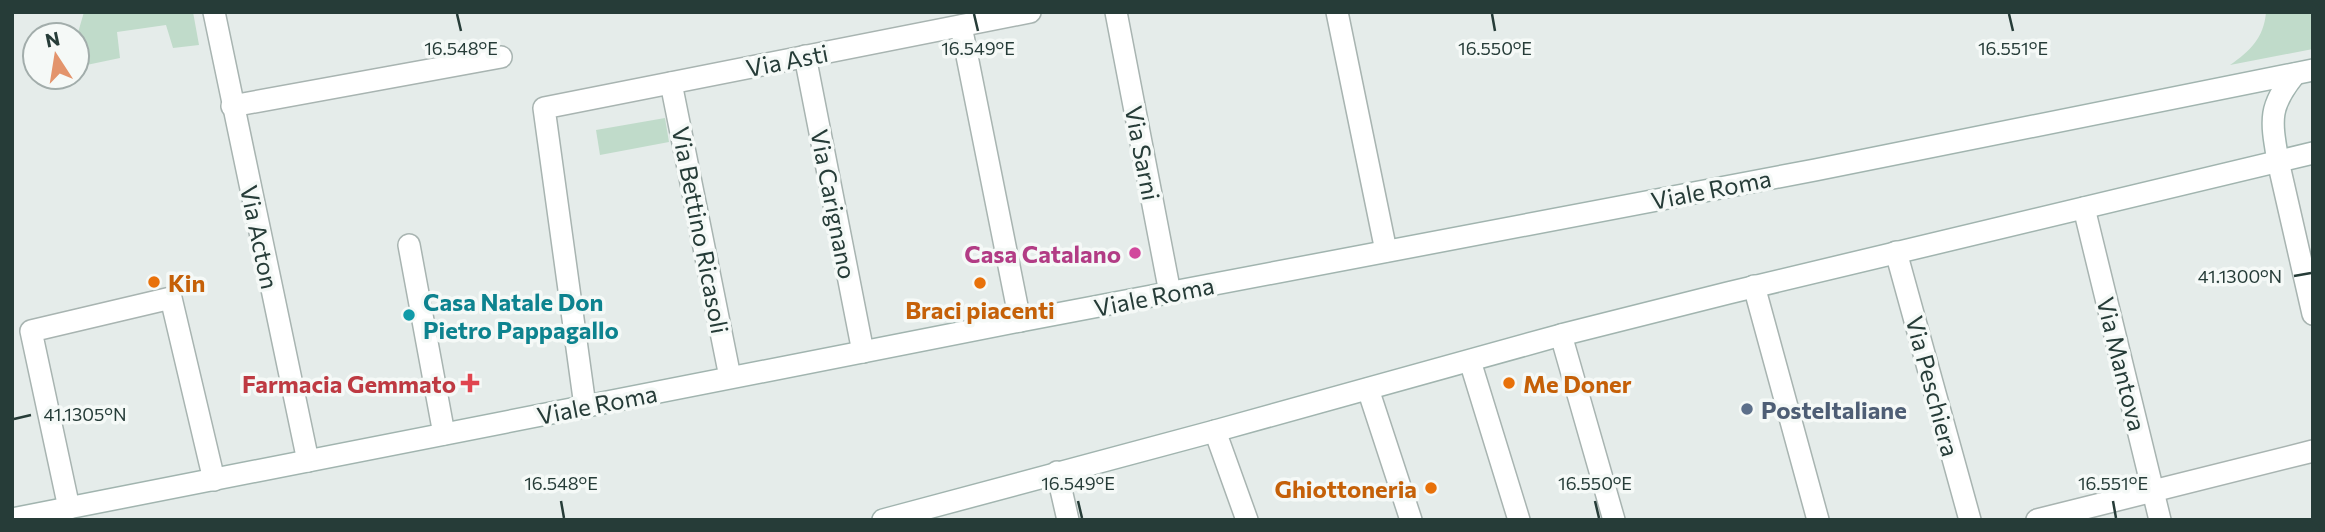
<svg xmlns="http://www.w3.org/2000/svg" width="2325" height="532" viewBox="0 0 2325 532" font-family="Commissioner,sans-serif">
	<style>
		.green { fill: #c0dbca }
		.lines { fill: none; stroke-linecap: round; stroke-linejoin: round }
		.street-casing { stroke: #a8b4b1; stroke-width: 24 }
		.secondary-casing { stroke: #a1b4af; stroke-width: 24 }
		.street { stroke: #fff; stroke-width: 21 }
		.secondary { stroke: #fff; stroke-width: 21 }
		.ticks { fill: none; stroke: #263c38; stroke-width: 2.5 }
		.hotel-dot { fill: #d1479c; stroke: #f5f9f7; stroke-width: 2.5 }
		.food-dot { fill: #e8710a; stroke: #f5f9f7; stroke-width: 2.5 }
		.culture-dot { fill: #0f9aa8; stroke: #f5f9f7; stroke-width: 2.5 }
		.health-dot { fill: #e0444e; stroke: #f5f9f7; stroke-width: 2.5 }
		.service-dot { fill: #5c6f8a; stroke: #f5f9f7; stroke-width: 2.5 }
		.labels { text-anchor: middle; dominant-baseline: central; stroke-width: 7; stroke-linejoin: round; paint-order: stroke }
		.street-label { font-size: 24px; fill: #263c38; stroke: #f5f9f7 }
		.hotel-label { font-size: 24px; font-weight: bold; fill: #b23c85; stroke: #f5f9f7; text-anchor: end }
		.food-label { font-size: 24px; font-weight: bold; fill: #c56008; stroke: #f5f9f7; text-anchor: start }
		.culture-label { font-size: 24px; font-weight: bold; fill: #0d838f; stroke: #f5f9f7; text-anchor: start }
		.health-label { font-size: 24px; font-weight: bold; fill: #be3a42; stroke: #f5f9f7; text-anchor: end }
		.service-label { font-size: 24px; font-weight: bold; fill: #4e5e75; stroke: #f5f9f7; text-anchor: start }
		.ticks-label { font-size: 18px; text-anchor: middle; fill: #263c38; stroke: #f5f9f7; stroke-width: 7; stroke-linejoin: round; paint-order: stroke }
	</style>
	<rect width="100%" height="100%" fill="#e5ecea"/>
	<g class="green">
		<polygon points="84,12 193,12 199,45 173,48 166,25 117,32 120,58 77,67 77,36"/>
		<path d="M2266,12L2313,13V49L2230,65C2250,51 2264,38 2266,12Z"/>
		<polygon points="665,118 669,142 600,155 596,130"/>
	</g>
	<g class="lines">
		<g class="street-casing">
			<g id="street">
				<polyline points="214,12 308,461"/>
				<polyline points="1116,12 1170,293"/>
				<polyline points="1337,12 1386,251"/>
				<polyline points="961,26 1020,321"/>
				<polyline points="805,56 863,352"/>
				<polyline points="671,83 730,377"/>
				<polyline points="232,106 501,57"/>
				<polyline points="2278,161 2313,314"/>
				<polyline points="2084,208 2160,520"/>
				<polyline points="409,245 444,434"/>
				<polyline points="1896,252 1970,520"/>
				<polyline points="1754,286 1818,520"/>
				<polyline points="1561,335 1614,520"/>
				<polyline points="1470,361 1519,520"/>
				<polyline points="1368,389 1411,520"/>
				<polyline points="585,406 544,108 1030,12"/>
				<polyline points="1215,431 1247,520"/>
				<polyline points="1057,472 1068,520"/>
				<polyline points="69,508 31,331 171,298 214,480"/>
				<polyline points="2037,520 2313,451"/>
			</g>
		</g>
		<g class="secondary-casing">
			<g id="secondary">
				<path d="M2278,161C2271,120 2268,107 2295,74"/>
				<polyline points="12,519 1020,321 1815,170 2313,70"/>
				<polyline points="883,520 1215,431 1561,335 1728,293 2313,153"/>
			</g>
		</g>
		<use href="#street" class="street"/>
		<use href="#secondary" class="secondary"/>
	</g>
	<path class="ticks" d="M457,14L461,31M974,14L978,31M1492,14L1495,31M2009,14L2013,31M2294,276L2311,273M14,419L31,415M561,501L564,518M1078,501L1082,518M1595,501L1599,518M2113,501L2116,518"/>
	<circle class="hotel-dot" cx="1135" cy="253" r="7"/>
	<g class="food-dot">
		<circle cx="154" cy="282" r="7"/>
		<circle cx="980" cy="283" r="7"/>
		<circle cx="1509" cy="383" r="7"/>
		<circle cx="1431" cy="488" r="7"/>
	</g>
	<circle class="culture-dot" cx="409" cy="315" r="7"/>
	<path class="health-dot" d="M466.5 372.5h7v7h7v7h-7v7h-7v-7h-7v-7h7z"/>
	<circle class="service-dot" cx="1747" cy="409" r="7"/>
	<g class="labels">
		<g class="street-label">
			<text transform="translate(787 60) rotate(-11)">Via Asti</text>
			<text transform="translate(1143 153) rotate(79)">Via Sarni</text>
			<text transform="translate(1711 189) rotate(-11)">Viale Roma</text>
			<text transform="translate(834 204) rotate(79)">Via Carignano</text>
			<text transform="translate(701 230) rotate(79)">Via Bettino Ricasoli</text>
			<text transform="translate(260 237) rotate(78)">Via Acton</text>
			<text transform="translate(1154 296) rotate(-11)">Viale Roma</text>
			<text transform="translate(2122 364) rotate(76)">Via Mantova</text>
			<text transform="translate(1933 386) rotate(75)">Via Peschiera</text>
			<text transform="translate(597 404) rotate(-11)">Viale Roma</text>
		</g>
		<g class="hotel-label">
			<text x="1121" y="253">Casa Catalano</text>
		</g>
		<g class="food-label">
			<text x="168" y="282">Kin</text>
			<text x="980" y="309" text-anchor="middle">Braci piacenti</text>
			<text x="1523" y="383">Me Doner</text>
			<text x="1417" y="488" text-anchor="end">Ghiottoneria</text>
		</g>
		<g class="culture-label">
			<text x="423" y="301">Casa Natale Don<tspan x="423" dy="28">Pietro Pappagallo</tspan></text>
		</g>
		<g class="health-label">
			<text x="456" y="383">Farmacia Gemmato</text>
		</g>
		<g class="service-label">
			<text x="1761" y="409">PosteItaliane</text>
		</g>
	</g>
	<g class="ticks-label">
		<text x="461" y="55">16.548°E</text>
		<text x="978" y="55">16.549°E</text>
		<text x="1495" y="55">16.550°E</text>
		<text x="2013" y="55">16.551°E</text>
		<text x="2240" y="283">41.1300°N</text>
		<text x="85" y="421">41.1305°N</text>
		<text x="561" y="490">16.548°E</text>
		<text x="1078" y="490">16.549°E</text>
		<text x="1595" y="490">16.550°E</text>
		<text x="2113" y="490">16.551°E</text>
	</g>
	<rect width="2325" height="532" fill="none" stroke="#263c38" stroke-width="28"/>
	<g transform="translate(56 56) rotate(348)"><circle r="33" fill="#f5f9f7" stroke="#a2adab" stroke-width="2"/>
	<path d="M0-5L12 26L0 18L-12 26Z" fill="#e3946c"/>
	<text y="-10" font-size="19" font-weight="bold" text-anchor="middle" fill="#263c38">N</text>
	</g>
</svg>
